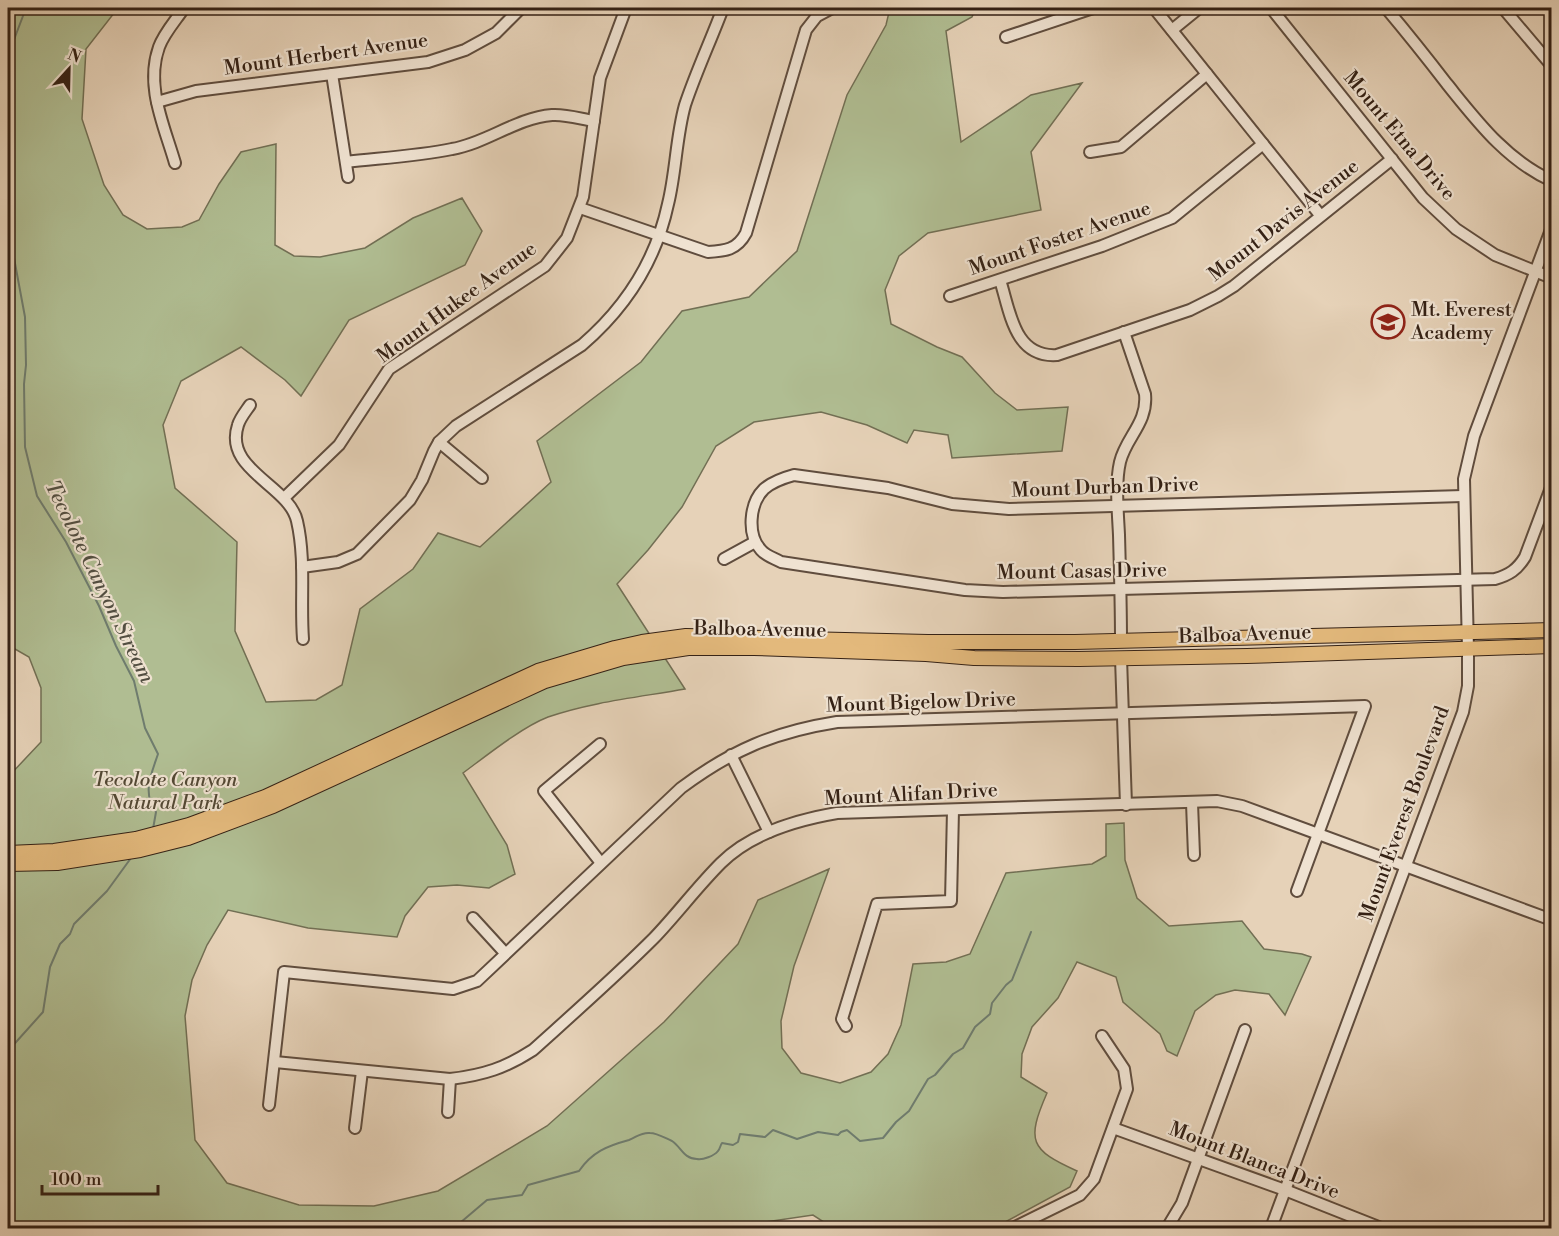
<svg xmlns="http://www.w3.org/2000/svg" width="1559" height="1236" viewBox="0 0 1559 1236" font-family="'Libre Bodoni',serif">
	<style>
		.green { fill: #b0bd92; stroke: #726f54; stroke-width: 1.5 }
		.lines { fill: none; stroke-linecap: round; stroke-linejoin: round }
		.stream { stroke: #6f7c6e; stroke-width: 2 }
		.minor-casing { stroke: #604d3e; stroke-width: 14 }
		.major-casing { stroke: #342115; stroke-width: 16 }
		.minor { stroke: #efe2d1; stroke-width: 10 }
		.major { stroke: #e3b97c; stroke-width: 14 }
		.labels { text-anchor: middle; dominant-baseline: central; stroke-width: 4.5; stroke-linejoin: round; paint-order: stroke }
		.street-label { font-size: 20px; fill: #342115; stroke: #efe2d1 }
		.poi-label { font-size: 20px; fill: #342115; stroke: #efe2d1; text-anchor: start }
		.park-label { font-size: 20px; font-style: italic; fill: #534834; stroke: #efe2d1 }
		.water-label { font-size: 21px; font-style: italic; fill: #524e41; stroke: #efe2d1 }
	</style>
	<rect width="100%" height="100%" fill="#e6d2b8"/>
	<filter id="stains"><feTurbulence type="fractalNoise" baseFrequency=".00333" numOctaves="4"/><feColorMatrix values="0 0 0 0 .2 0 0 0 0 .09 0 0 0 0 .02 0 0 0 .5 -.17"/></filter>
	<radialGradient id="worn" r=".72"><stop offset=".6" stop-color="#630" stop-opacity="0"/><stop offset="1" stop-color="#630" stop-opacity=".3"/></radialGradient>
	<path class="green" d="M8,8H118L86,49L82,119L104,185L123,215L147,229L182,227L199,220L219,184L241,152L276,144L275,245L294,256L320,257L365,248L413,218L462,198L482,231L465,265L349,320L301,396L285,380L241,347L181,381L163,425L175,488L237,542L235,631L266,702L316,700L342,685L360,609L413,569L438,533L480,547L551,482L537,441L641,362L682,311L749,297L797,251L847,95L886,25L890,8H976L972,17L946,31L961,142L1031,95L1082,83L1031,152L1041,210L928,233L899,256L885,290L891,324L937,347L962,357L995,393L1017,410L1068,407L1062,451L952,458L948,435L914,430L907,443L867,425L821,412L754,422L716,446L682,507L648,550L617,584L685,689C640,697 591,702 548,717C522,727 486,756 463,773L507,845L515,874L489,888L457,885L428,887L405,916L397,937L308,928L228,910L207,945L192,980L185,1016L195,1140L227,1183L299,1205L374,1206L438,1191L547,1126L664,1022L738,944L758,900L829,869L794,966L781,1021L782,1048L801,1073L840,1083L871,1072L888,1054L901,1025L913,964L946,962L970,954L1006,873L1092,864L1106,856V824L1124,823L1125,860L1137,898L1169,926L1242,921L1264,949L1302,954L1311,957L1285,1015L1269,994L1235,990L1216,995L1195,1011L1177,1056L1167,1051L1160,1034L1123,1002L1116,977L1077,962L1058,998L1032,1027L1022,1054L1021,1077L1047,1093C1026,1141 1030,1150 1077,1171L1070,1187L994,1228H833L813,1215L725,1228H8V777L41,742V688L29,657L8,645Z"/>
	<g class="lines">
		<g class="stream">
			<polyline points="8,51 15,37 26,8"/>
			<path d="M8,236L14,258L25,317L26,365L24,384L25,447L37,496L66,542L99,606L116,646L134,681L145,728L158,754C151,775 142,793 156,812L153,829"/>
			<polyline points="8,1051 43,1012 50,967 60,944 70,934 74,924 107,891 131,858"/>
			<polyline points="8,1218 12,1228"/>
			<path d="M454,1228L487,1200L522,1195L528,1185L579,1171C592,1152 607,1146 629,1140C637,1137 641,1132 650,1133C657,1133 665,1138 672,1141C681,1147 684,1159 697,1159C703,1160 714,1156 718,1151C720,1149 720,1146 722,1143L733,1145L738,1142L740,1134L765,1137L773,1130L797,1139L818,1132L838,1135L841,1132L847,1130L860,1141L883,1138L896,1122L909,1111L928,1079L935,1075L953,1054L963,1048L975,1027L990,1014L992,1003L1006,985L1012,980L1031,932"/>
		</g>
		<g class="minor-casing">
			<g id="minor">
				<polyline points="1154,8 1320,215"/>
				<polyline points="1271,8 1423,198 1456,229 1495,255 1552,278"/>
				<path d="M1386,8C1407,33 1427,58 1447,84C1477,121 1506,160 1552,181"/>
				<polyline points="1503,8 1552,66"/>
				<polyline points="1172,30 1199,8"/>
				<polyline points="1006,37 1093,8"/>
				<polyline points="332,74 348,177"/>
				<polyline points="157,102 196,91 428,62 465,50 496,33 521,8"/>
				<polyline points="1090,152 1121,147 1207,74"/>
				<path d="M346,162C381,158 418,156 452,149C487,143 516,118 552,115C566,114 581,119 594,121"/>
				<path d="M175,163C164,125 145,86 159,47C164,33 176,20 184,8"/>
				<path d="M580,208L708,252C725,251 737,250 746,233L806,30L817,16L832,8"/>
				<path d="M1000,280C1010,311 1014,358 1057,355L1190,310L1218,296L1234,286L1392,159"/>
				<polyline points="950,296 1102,246 1172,218 1263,144"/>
				<path d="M250,405C246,411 240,418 238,425C223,470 289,485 297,521C306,560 300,600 303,639"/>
				<polyline points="439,442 482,478"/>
				<path d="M1463,496L1009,509L952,504L888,488L794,475C783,478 772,482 764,489C749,504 747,535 761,550C766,556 774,558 781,562L965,590L1003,592L1495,579C1509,575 1517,570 1525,557L1552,485"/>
				<polyline points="284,498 339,445 389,369 545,266 567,238 583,197 600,78 626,8"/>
				<polyline points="724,559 755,542"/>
				<path d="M302,567L338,562L357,554L410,500L422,480L434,451L439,442L456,426L582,345C625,308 656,260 668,204C676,172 676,137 685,105C696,72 711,40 723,8"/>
				<path d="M1121,641C1121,606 1120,571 1119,535C1118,513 1115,484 1120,462C1126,437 1148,423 1145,394L1124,332"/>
				<polyline points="1121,658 1126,805"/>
				<polyline points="600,744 544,791 601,863"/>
				<polyline points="731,755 769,832"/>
				<polyline points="1192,803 1194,855"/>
				<polyline points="473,918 505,953"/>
				<polyline points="846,1026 842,1019 877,904 951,901 953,810"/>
				<path d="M275,1062L450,1079C484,1075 505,1068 533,1050C574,1013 615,977 654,938C677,914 697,887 721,863C751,833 796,820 837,813L1217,801L1242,806L1552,920"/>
				<path d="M269,1105L284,972L453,989L477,981L681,788C732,750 774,732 837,722L1365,706L1297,891"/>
				<polyline points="448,1112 450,1079"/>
				<polyline points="355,1128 362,1071"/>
				<polyline points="1113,1128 1285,1190 1381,1228"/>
				<polyline points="1013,1228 1080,1195 1094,1179 1127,1089 1124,1069 1102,1036"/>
				<polyline points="1167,1228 1182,1203 1245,1030"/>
				<polyline points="1271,1228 1463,712 1468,686 1468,649 1464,479 1474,436 1552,227"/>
			</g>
		</g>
		<g class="major-casing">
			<g id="major">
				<polyline points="8,853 54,851 136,839 189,825 265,797 538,671 615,648 642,642 686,636 928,642 1075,642 1552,630"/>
				<polyline points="8,864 57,863 140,850 188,838 273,806 545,681 623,658 688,648 754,648 926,654 974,658 1079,659 1247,656 1552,646"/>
			</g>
		</g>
		<use href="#minor" class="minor"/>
		<use href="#major" class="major"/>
	</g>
	<defs>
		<g id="school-ring" transform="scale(1.725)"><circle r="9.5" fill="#efe2d1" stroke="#8f2418" stroke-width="1.5"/><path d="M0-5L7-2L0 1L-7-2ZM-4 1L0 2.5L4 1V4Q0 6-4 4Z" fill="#8f2418"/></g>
	</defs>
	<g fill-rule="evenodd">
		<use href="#school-ring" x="1388" y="322"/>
	</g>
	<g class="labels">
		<g class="street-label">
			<text transform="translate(326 55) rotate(-8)">Mount Herbert Avenue</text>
			<text transform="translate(1399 136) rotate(50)">Mount Etna Drive</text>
			<text transform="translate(1284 221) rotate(-38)">Mount Davis Avenue</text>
			<text transform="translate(1060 239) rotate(-19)">Mount Foster Avenue</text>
			<text transform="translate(457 303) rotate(-36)">Mount Hukee Avenue</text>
			<text transform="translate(1105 488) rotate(-2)">Mount Durban Drive</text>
			<text transform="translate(1082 572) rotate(-1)">Mount Casas Drive</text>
			<text transform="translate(760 630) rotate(1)">Balboa Avenue</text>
			<text transform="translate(1245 635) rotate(-2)">Balboa Avenue</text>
			<text transform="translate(921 703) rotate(-2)">Mount Bigelow Drive</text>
			<text transform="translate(911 795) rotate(-3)">Mount Alifan Drive</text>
			<text transform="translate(1405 814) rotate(-70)">Mount Everest Boulevard</text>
			<text transform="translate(1254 1161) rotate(21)">Mount Blanca Drive</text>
		</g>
		<g class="poi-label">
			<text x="1411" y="310">Mt. Everest<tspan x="1411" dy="23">Academy</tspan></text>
		</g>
		<g class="park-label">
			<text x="165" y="780">Tecolote Canyon<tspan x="165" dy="23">Natural Park</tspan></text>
		</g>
		<g class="water-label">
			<text transform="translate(99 582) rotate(64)">Tecolote Canyon Stream</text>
		</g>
	</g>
	<rect width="1559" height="1236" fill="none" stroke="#e6d2b8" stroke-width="30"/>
	<rect x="9" y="9" width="1541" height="1218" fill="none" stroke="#342115" stroke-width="3"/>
	<rect x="15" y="15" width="1529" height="1206" fill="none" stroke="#342115" stroke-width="1.5"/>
	<g transform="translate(69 69) rotate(22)" stroke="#efe2d1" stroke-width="4.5" paint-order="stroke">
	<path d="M0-4.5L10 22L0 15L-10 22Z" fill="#342115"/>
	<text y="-9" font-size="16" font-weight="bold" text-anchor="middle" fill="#342115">N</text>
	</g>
	<path d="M42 1185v9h116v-9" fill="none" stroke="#342115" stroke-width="3"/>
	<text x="51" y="1185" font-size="18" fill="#342115" stroke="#efe2d1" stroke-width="4.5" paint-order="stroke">100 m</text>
	<rect width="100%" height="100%" filter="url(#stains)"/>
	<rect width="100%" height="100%" fill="url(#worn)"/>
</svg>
